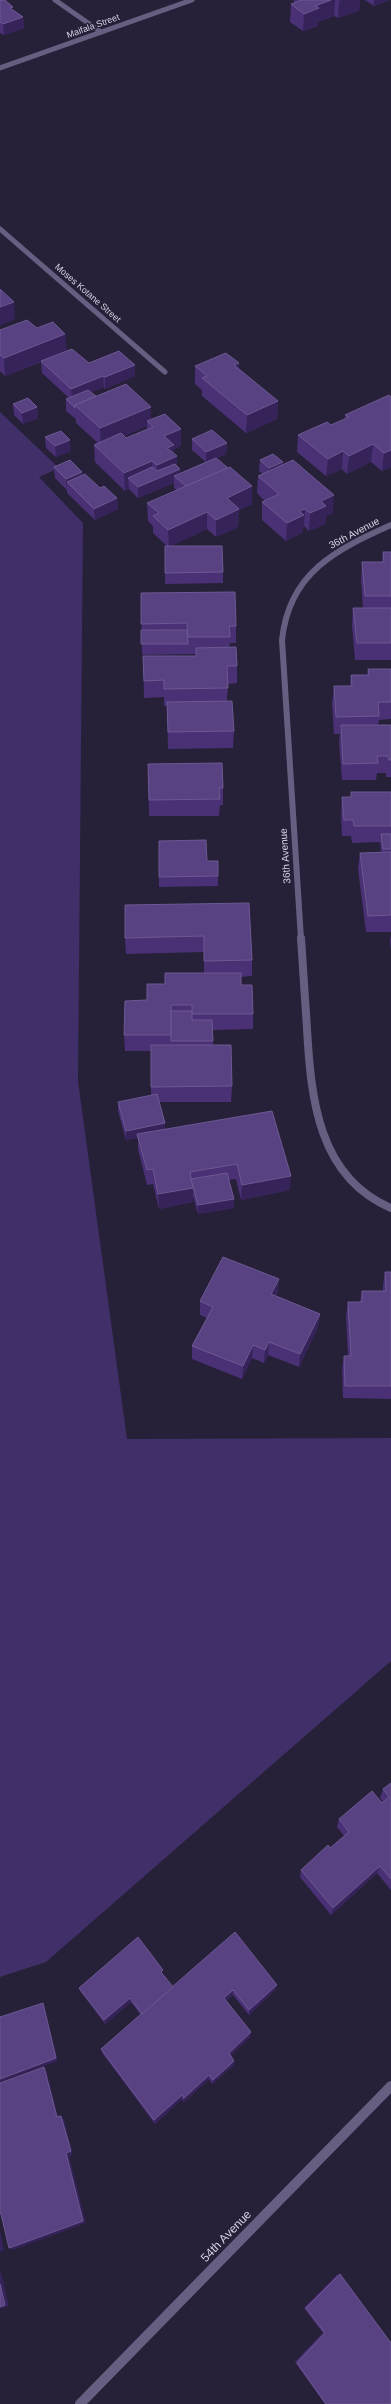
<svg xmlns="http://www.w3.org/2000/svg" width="391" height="2404" viewBox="0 0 391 2404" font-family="Arial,sans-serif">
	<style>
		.green { fill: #402f68 }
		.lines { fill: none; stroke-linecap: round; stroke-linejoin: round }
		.street-far3 { stroke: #675f81; stroke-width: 5 }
		.street-far2 { stroke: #675f81; stroke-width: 6 }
		.street-far1 { stroke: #675f81; stroke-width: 8 }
		.street { stroke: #675f81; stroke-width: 10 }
		.wall { fill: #4a3176; fill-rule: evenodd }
		.shaded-wall { fill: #352359 }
		.building { fill: #584282; stroke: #6c5991 }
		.labels { text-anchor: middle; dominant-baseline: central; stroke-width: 3; stroke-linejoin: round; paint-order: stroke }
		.far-street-label { font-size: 9px; fill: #d5d2e2; stroke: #272039 }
		.street-label { font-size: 10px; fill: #d5d2e2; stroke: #272039 }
		.near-street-label { font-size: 12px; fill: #d5d2e2; stroke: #272039 }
	</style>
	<rect width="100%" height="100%" fill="#272039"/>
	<polygon class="green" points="0,412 59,468 39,477 83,523 78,1081 127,1439 391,1438 391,1661 46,1962 0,1977"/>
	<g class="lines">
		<g class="street-far3">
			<polyline points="55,0 101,32"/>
			<polyline points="0,68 192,0"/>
			<polyline points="0,229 165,372"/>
		</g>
		<path class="street-far2" d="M301,939L282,640C289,573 335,550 391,525"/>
		<path class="street-far1" d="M301,938C303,969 305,999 307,1029C311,1098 318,1177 391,1208"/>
		<polyline class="street" points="80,2404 391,2086"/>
	</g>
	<g class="wall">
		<polygon points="0,0 23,17 24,28 4,35 0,33"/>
		<polygon points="294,0 360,0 359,11 338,18 334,16 318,22 318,26 303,31 290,22 291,4 294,3"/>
		<polygon points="365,0 390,0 374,6"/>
		<path d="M37,328L65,334L66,351L89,363L135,376L105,389L104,387L91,392L96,396L151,420L181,429V446L174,449V454L177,466L180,469V474L206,462L192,450V439L227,443L226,454L217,458L252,504L239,510L238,527L216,537L207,529L171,546L223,572V583L165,584V546H167L153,533V526L148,521L147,503L177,490L174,488V483L138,498L129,489L125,491L95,462L94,445L98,443L76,423V419L66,411V399L69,398L42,373L41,362L5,376L0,371V330ZM147,426V429L126,438L124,436Z"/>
		<polygon points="239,363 239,369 278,401 277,419 246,433 202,396 202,390 195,384 195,366"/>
		<polygon points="391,397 391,467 382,471 371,462 347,474 342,469 326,476 297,452 298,435 331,425 345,419 345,415"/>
		<polygon points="13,404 37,407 38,418 23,424 14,415"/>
		<polygon points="45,437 71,451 56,457 46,448"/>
		<polygon points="260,460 283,462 283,465 333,513 326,516 325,524 309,531 304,526 303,527 303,532 286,541 262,520 262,502 265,501 257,493 258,476 263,474 259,471"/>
		<polygon points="54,467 82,472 82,475 100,488 117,498 118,509 95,520 67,493 67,490 55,478"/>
		<polygon points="383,552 391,552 391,660 355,660 352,626 353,608 363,608 361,580 362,562 382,562"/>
		<polygon points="141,593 236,626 236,643 230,643 229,647 237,666 237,683 228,684 227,701 234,731 233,748 168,749 167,706 164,706 164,697 144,698 143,656 196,656 196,654 142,655"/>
		<polygon points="368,669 391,669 391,719 379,720 378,725 391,725 391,777 386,777 386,773 377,773 376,780 342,780 339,742 340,734 334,734 332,703 334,686 350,686 351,675 367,675"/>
		<polygon points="148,764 223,788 223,805 220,805 219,816 149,816"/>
		<polygon points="351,792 391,792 391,932 366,932 358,869 360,853 381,852 380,842 352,843 351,836 342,836 341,814 342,797 351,797"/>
		<polygon points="207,861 218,876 218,886 159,887 159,877"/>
		<polygon points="249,903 252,960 252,976 241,977 241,985 253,1014 253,1029 213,1030 213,1045 232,1086 231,1102 159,1102 165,1123 165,1129 290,1190 241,1200 236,1179 229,1180 234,1199 234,1208 198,1214 193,1196 193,1202 159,1209 153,1184 147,1185 138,1149 138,1138 126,1140 118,1111 118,1102 151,1096 151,1051 125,1051 124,1035 147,1000 165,984 204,973 204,952 126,954 125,938"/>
		<polygon points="391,934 391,951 390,941"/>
		<polygon points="385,1272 391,1272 391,1399 343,1398 342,1369 344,1356 348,1356 346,1316 348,1302 360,1302 362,1291 383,1291 383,1286"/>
		<polygon points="278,1292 276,1296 320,1314 318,1327 299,1367 268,1355 264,1363 252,1358 242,1379 192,1359 192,1346 207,1318 200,1315 200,1301"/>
		<polygon points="391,1783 391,1890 377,1873 331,1915 300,1877 301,1870 330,1848 344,1836 337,1827 339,1819 382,1803 383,1802 380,1798 383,1789"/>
		<polygon points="173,1987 275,1990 249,2015 233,1995 226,2001 251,2032 250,2037 231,2055 234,2065 212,2084 209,2079 184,2102 182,2099 155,2124 103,2054 101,2049 141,2015 131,2002 105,2024 80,1991 79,1988"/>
		<polygon points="340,2274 391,2404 325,2404 295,2362 323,2333 304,2308 337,2275"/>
	</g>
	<g class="shaded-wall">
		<polygon points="331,0 335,0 334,16 318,22 318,26 303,31 304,14 315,6"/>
		<polygon points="342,0 360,0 359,11 338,18 339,1"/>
		<polygon points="374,0 390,0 374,6"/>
		<polygon points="23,17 24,28 4,35 3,24"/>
		<polygon points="14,302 15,319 0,326 0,307"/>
		<polygon points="65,334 67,351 5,376 4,358"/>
		<polygon points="239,363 239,381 234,365"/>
		<polygon points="135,365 135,376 105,389 105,377"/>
		<polygon points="103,376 104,387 72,401 71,389"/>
		<polygon points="278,401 277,419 246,433 247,415"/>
		<polygon points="37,407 38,418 23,424 22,413"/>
		<polygon points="151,407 151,424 147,421 147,426 101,446 100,428"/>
		<polygon points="181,429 181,446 174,449 174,458 177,456 177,470 180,469 180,480 174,476 174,483 138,498 138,487 157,479 157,465 164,436"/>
		<polygon points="70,440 71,451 56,457 55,446"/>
		<polygon points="227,443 226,454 206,463 206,452"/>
		<polygon points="373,444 371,462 347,474 349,456"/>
		<polygon points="391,450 391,467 382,471 384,453"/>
		<polygon points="343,451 342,469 326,476 328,459"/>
		<polygon points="152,461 153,478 128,478 129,489 125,491 124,473"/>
		<polygon points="283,462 282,473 269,479 269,468"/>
		<polygon points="82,472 83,483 67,482 67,490 66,479"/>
		<polygon points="252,486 252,504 239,510 238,527 216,537 216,520 227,498"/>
		<polygon points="334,495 333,513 326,516 325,524 309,531 310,513 321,501"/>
		<polygon points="117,498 118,509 95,520 94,509"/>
		<polygon points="305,509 304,526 303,527 303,532 286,541 287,523 299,511"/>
		<polygon points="207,512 207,529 169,547 168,530"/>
		<polygon points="165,1123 165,1133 137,1134 138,1138 126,1140 126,1131"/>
		<polygon points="291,1176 290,1190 241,1200 242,1185"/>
		<polygon points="193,1188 193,1202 159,1209 158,1194"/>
		<polygon points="234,1199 234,1208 198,1214 198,1205"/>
		<polygon points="279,1279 278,1292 270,1307 271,1294"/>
		<polygon points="320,1314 318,1327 299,1367 300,1354"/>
		<polygon points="269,1342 268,1355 264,1363 265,1350"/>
		<polygon points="253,1345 252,1358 242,1379 243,1366"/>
		<polygon points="380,1866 377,1873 331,1915 333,1908"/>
		<polygon points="277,1985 275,1990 249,2015 249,2010"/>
		<polygon points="233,1990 233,1995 224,2003 224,1998"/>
		<polygon points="130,1998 131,2002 105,2024 104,2020"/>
		<polygon points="43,2003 44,2006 58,2061 0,2082 0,2079"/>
		<polygon points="251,2032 250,2037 229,2057 229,2053"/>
		<polygon points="234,2061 234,2065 212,2084 213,2080"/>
		<polygon points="44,2067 47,2072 59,2121 57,2117"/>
		<polygon points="209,2075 209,2079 184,2102 184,2098"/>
		<polygon points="182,2095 182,2099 155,2124 154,2120"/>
		<polygon points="61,2116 64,2120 73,2155 69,2156 86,2223 13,2250 9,2248"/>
		<polygon points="0,2230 4,2250 0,2252"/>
		<polygon points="0,2268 9,2306 0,2309"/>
	</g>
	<g class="building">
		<polygon points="0,0 5,0 13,7 10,8 23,17 3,24 0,22"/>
		<polygon points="302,0 331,0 315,6 319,8 304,14 291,4"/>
		<polygon points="0,289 14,302 0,307"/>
		<polygon points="27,320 37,328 53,322 65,334 4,358 0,355 0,330"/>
		<polygon points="72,349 89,363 119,351 135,365 105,377 103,376 71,389 41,361"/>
		<polygon points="226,353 239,363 234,365 278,401 247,415 202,378 207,376 195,366"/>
		<polygon points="126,384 151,407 100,428 75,405"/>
		<polygon points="88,390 96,396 75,405 75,408 66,399"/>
		<polygon points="389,395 391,397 391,450 384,453 373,444 349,456 343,451 328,459 298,435 327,422 331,425 349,417 345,415"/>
		<polygon points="28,398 37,407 22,413 13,404"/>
		<polygon points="165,414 181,429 164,436 174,445 167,448 177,456 157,465 152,461 124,473 94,445 121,433 126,438 153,427 147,421"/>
		<polygon points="212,430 227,443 206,452 192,439"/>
		<polygon points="61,431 70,440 55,446 45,437"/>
		<polygon points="273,454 283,462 269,468 260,460"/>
		<polygon points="216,458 228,468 186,486 174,476"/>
		<polygon points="70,460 82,472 66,479 54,467"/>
		<polygon points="293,460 334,495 321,501 326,506 310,513 305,509 299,511 304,515 287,523 262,502 279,494 258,476"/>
		<polygon points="175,464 180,469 138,487 128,478 152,467 157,471"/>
		<polygon points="230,467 252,486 227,498 239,509 216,520 207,512 168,530 153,516 159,513 147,503"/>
		<polygon points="85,474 100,488 104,486 117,498 94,509 67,482"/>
		<polygon points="165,546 222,546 223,572 165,573"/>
		<polygon points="383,552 391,552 391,596 365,596 362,562 384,562"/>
		<polygon points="235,592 236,626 229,626 230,637 188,637 187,623 141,624 141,593"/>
		<polygon points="353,608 391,608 391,643 357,643"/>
		<polygon points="141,630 187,630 188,644 141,644"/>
		<polygon points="236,647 237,666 227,666 228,688 164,689 164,680 144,681 143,656 196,656 196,648"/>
		<polygon points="368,669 391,669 391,702 378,702 379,716 336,717 334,686 352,686 351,675 369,675"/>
		<polygon points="232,701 234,731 168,732 167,702"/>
		<polygon points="341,725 391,725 391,760 389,760 388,756 377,756 378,763 343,764"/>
		<polygon points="222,763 223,788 219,788 220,799 149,800 148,764"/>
		<polygon points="351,792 391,792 391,826 354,826 353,820 344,820 342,797 351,797"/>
		<polygon points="381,834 391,834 391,849 383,849"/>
		<polygon points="206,840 207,861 218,861 218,876 159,877 159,841"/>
		<polygon points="391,852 391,915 368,916 360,853"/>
		<polygon points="249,903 252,960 204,961 204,936 125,938 125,905"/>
		<polygon points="165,973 241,973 241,985 252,985 253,1014 192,1014 192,1005 171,1005 171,1035 124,1035 125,1001 147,1000 147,984 165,984"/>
		<polygon points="171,1011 192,1011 192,1020 212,1020 213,1041 171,1041"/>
		<polygon points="151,1045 231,1045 232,1086 151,1087"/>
		<polygon points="157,1094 165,1123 126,1131 118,1102"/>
		<polygon points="272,1111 291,1176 242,1185 237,1164 190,1172 193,1188 158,1194 153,1169 147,1170 137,1134"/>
		<polygon points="227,1173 234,1199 198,1205 191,1179"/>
		<polygon points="223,1257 279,1279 271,1294 320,1314 300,1354 269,1342 265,1350 253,1345 243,1366 192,1346 213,1307 200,1301"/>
		<polygon points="385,1272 391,1272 391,1386 345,1386 344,1356 351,1356 348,1302 362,1302 362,1291 386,1291"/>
		<polygon points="391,1783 391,1879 380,1866 333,1908 301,1870 328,1845 330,1848 349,1832 339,1819 372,1791 382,1803 389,1797 383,1789"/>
		<polygon points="235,1932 277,1985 249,2010 233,1990 224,1998 251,2032 229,2053 234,2061 213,2080 209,2075 184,2098 182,2095 154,2120 101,2049"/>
		<polygon points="138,1937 163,1970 161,1972 173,1987 142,2014 130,1998 104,2020 79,1988"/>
		<polygon points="43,2003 56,2058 0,2079 0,2017"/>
		<polygon points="44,2067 57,2117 61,2116 71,2151 66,2153 83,2221 9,2248 1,2214 0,2214 0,2083"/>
		<polygon points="340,2274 391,2343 391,2404 326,2404 297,2363 325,2333 306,2308"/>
		<polygon points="0,2284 5,2305 0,2307"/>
	</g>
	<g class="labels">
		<g class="far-street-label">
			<text transform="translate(93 26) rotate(-20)">Maifala Street</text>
			<text transform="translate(88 293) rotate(41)">Moses Kotane Street</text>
		</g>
		<g class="street-label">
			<text transform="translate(354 533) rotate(-28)">36th Avenue</text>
			<text transform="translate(285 856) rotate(-94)">36th Avenue</text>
		</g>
		<g class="near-street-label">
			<text transform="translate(226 2236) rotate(-46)">54th Avenue</text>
		</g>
	</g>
</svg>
